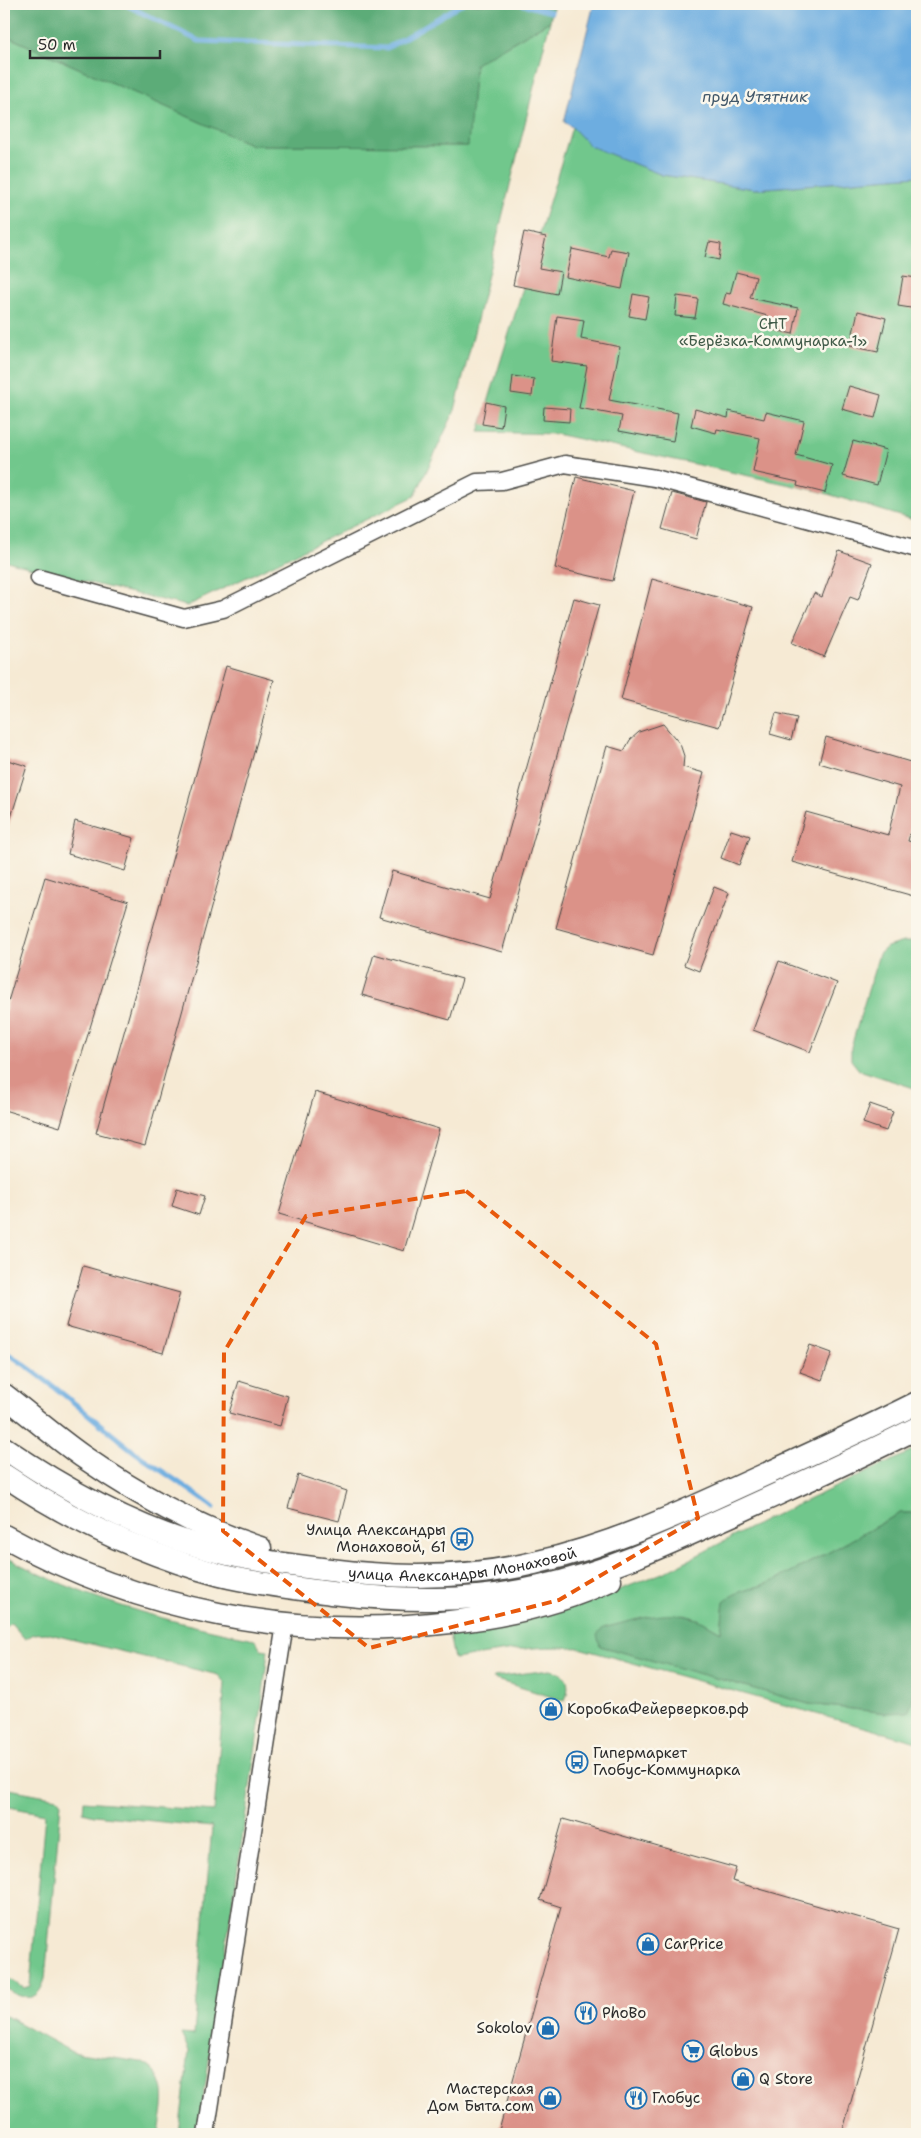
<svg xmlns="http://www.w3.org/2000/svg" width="921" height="2138" viewBox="0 0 921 2138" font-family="'Shantell Sans',sans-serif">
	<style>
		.green { fill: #71c78c; stroke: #4e795c }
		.forest { fill: #5cac78; stroke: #446c52 }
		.water { fill: #6dade0; stroke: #4c6c86 }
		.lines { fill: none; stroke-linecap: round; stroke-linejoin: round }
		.stream { stroke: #6dade0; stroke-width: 5 }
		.building { fill: #db9288 }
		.minor-casing { stroke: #494844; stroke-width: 19 }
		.secondary-casing { stroke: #494844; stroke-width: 25 }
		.minor { stroke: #fff; stroke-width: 16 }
		.secondary { stroke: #fff; stroke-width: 22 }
		.marked { fill: none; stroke: #e8590c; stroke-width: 4; stroke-dasharray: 10 6; stroke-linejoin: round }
		.labels { text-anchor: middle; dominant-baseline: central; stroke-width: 5; stroke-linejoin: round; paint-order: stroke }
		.park-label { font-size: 15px; fill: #405a48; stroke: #fbf7ec }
		.poi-label { font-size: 15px; fill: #2b2b2b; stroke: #fbf7ec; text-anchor: start }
		.street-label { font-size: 15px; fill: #2b2b2b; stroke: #fbf7ec }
		.water-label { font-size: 16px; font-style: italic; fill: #42586a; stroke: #fbf7ec }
	</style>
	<rect width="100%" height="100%" fill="#fbf7ec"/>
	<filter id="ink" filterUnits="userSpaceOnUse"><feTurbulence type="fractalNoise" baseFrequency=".02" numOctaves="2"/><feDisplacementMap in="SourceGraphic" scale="10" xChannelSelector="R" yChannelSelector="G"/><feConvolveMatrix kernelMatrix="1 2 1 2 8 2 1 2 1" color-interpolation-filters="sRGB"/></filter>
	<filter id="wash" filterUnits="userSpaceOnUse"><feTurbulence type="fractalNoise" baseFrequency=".0096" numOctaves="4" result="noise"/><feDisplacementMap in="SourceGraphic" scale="20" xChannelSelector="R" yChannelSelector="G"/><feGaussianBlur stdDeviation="1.12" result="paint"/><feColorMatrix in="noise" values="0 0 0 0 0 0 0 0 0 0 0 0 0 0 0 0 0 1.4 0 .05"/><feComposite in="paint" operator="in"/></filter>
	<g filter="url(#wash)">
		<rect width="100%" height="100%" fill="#f6ead4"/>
		<g class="green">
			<polygon points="550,21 455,410 415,496 187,606 52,574 4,560 4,35 252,145 467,146 475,64"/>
			<polygon points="572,127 591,146 662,175 755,189 917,176 917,521 818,491 556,434 479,432"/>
			<polygon points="903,942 917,942 917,1089 859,1070 851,1060 851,1047 879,954 887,947"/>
			<path d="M917,1449V1517L913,1513H900C858,1536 817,1560 773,1581C756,1589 738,1589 724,1602L721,1632L698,1619L684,1615L600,1646L809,1704L887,1713L913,1699L914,1688L917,1686V1742L579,1648C537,1644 496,1653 454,1659L449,1634L515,1623L583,1604L665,1572L771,1517Z"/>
			<path d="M4,1556C86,1600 160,1620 250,1638L256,1641L261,1649L268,1650L261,1712L198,2134H179L189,2051L181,2034L194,2035L212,1827L94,1815L83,1812L84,1801L214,1811L225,1683L218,1675L46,1633L34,1634L25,1639L11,1623L4,1629Z"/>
			<path d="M550,1670C568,1673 571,1684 565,1701L493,1679L494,1677Z"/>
			<path d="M4,1788L57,1798L61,1803L45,1979C37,2005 23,1999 4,1988V1976L24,1988L30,1986L45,1814L4,1806Z"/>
			<path d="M4,2015L72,2052L141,2062C172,2076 163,2107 159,2134H4Z"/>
		</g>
		<g class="forest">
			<polygon points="4,4 554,4 550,21 475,64 468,146 252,145 4,35"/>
			<path d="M900,1513H913L917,1517V1686L914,1688L913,1699L908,1712L887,1713L809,1704L600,1646L597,1635L603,1628C632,1621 667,1608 697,1619C705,1622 713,1628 721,1632L724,1601C738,1589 757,1589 773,1581C817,1560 858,1536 900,1513Z"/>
		</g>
		<polygon class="water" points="594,4 917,4 917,176 755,189 662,175 590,146 572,127 564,122"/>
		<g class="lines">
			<g class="stream">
				<polyline points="124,4 199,41 387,48 462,4"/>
				<polyline points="521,4 551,12"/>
				<path d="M4,1351C51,1381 92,1419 136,1453C162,1472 189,1488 214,1508"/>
			</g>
		</g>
		<g id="blocks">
			<g class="building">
				<polygon points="524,232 546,237 539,268 561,272 557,294 513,285"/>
				<polygon points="709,242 721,244 719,260 705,257"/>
				<polygon points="572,249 609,257 611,249 629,252 622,289 566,277"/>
				<polygon points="736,272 756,277 750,298 798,308 793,334 766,328 768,316 723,304 726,293 730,294"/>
				<polygon points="903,276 917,278 917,309 898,306"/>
				<polygon points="633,294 649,297 645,319 629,316"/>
				<polygon points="677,296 698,299 695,318 675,316"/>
				<polygon points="858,311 886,318 878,352 850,346"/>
				<polygon points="557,316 584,320 581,339 620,347 609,400 678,413 673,441 619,431 622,416 579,408 587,366 551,361"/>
				<polygon points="513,376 534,379 532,396 511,393"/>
				<polygon points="849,386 881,395 875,418 842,409"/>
				<polygon points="486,402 504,406 501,427 482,424"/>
				<polygon points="544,407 570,409 569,422 543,420"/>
				<polygon points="695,409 728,418 729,411 764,419 766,412 804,421 796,455 832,465 825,493 797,486 798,482 753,472 760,438 717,429 716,433 691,426"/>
				<polygon points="853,441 886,450 877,485 843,476"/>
				<polygon points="576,477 634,491 613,581 555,568"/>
				<polygon points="672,493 706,502 696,539 662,529"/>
				<polygon points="839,551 872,563 858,600 850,597 824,657 792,643 814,593 822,597"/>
				<polygon points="652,579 753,607 719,727 621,700"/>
				<polygon points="574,598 599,605 502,952 379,917 392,871 490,899"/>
				<polygon points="226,666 274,680 145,1146 96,1133"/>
				<polygon points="776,713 797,718 791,740 770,734"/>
				<polygon points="663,724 680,744 684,756 683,767 704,773 653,955 556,928 607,746 624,751 630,740 639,732"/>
				<polygon points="826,737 917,764 917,807 908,841 917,843 917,897 792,862 806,812 888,835 900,787 819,763"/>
				<polygon points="4,759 27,766 7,830 4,829"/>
				<polygon points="75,821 134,838 125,871 68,854"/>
				<polygon points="731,830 750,836 739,865 721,858"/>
				<polygon points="45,877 128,902 60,1127 4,1110 4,1015"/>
				<polygon points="714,887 729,893 699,971 684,965"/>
				<polygon points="374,954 462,979 450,1020 362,995"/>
				<polygon points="779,961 837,983 810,1052 753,1030"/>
				<polygon points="315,1092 439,1129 404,1251 279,1214"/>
				<polygon points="870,1104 893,1112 886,1131 863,1123"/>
				<polygon points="177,1188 205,1196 199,1215 172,1206"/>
				<polygon points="83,1266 180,1293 163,1353 66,1326"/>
				<polygon points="810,1345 832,1353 822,1380 800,1372"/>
				<polygon points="239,1381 288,1396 280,1426 229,1413"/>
				<polygon points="298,1475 347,1491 339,1521 288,1508"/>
				<polygon points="563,1819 736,1868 732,1881 899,1929 842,2134 498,2134 561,1907 540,1900"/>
			</g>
		</g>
	</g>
	<g filter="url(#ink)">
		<use href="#blocks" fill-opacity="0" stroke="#494844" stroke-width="1"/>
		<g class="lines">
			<g class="minor-casing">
				<g id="minor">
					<polyline points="39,578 184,618 223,609 477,482 502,481 565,464 655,478 917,549"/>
					<polyline points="206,2134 285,1624"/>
				</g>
			</g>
			<g class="secondary-casing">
				<g id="secondary">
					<path d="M4,1395C30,1415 55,1437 82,1456C138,1495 195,1527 260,1548"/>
					<path id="s1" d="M4,1448C71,1494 148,1535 228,1554C262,1562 296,1566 330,1570C399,1579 466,1579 534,1563C606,1547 673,1517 740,1486C800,1459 859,1432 917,1403"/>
					<path d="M4,1475C69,1519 143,1554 220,1575C256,1584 294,1588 331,1593C401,1601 471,1603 540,1587C609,1572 672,1542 736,1513C797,1485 858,1458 917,1428"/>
					<path d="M4,1536C140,1611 295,1641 450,1622C506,1616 559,1604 610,1580"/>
				</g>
			</g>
			<use href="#minor" class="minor"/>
			<use href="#secondary" class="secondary"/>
		</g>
	</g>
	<path class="marked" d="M466,1191L656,1344L698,1518L559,1600L369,1648L223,1531L224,1352L306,1216Z"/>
	<defs>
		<g id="bus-ring" transform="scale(1.125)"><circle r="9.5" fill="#fbf7ec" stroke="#1f6fb2" stroke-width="1.5"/><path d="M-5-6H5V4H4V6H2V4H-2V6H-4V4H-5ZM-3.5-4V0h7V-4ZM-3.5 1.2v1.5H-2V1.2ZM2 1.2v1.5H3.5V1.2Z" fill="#1f6fb2"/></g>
		<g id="shop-ring" transform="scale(1.125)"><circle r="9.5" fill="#fbf7ec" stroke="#1f6fb2" stroke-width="1.5"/><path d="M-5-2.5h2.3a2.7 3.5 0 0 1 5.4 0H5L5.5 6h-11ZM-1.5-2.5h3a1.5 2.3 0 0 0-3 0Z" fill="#1f6fb2"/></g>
		<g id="restaurant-ring" transform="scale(1.125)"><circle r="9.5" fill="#fbf7ec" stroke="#1f6fb2" stroke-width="1.5"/><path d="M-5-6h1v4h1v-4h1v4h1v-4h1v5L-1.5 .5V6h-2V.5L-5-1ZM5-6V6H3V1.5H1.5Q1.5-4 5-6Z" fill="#1f6fb2"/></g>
		<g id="supermarket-ring" transform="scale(1.125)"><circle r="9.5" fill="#fbf7ec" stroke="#1f6fb2" stroke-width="1.5"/><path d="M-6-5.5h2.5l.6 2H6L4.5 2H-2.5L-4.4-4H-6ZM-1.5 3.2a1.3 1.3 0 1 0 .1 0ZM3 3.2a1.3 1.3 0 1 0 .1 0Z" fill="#1f6fb2"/></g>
	</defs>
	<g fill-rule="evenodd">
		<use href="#bus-ring" x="462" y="1539"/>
		<use href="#shop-ring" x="551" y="1709"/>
		<use href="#bus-ring" x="577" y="1762"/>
		<use href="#shop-ring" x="648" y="1944"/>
		<use href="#restaurant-ring" x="586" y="2013"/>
		<use href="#shop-ring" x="548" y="2028"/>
		<use href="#supermarket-ring" x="693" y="2051"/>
		<use href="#shop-ring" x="743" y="2079"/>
		<use href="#shop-ring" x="550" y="2098"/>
		<use href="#restaurant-ring" x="636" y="2098"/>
	</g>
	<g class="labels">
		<g class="park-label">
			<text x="773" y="324">СНТ<tspan x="773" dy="17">«Берёзка-Коммунарка-1»</tspan></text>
		</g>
		<g class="poi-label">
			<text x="446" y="1530" text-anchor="end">Улица Александры<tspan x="446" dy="17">Монаховой, 61</tspan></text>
			<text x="567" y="1709">КоробкаФейерверков.рф</text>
			<text x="593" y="1753">Гипермаркет<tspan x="593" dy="17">Глобус-Коммунарка</tspan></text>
			<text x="664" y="1944">CarPrice</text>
			<text x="602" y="2013">PhoBo</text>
			<text x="532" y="2028" text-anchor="end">Sokolov</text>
			<text x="709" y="2051">Globus</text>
			<text x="759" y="2079">Q Store</text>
			<text x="534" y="2089" text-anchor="end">Мастерская<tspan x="534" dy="17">Дом Быта.com</tspan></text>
			<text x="652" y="2098">Глобус</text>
		</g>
		<g class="street-label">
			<text stroke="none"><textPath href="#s1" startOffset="486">улица Александры Монаховой</textPath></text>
		</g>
		<g class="water-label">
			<text x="755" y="96">пруд Утятник</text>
		</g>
	</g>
	<rect width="921" height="2138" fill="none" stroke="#fbf7ec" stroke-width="20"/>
	<path d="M30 50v8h130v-8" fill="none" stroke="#2b2b2b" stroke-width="2.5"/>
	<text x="38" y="50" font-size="15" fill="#2b2b2b" stroke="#fbf7ec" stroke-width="4" paint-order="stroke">50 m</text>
</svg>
